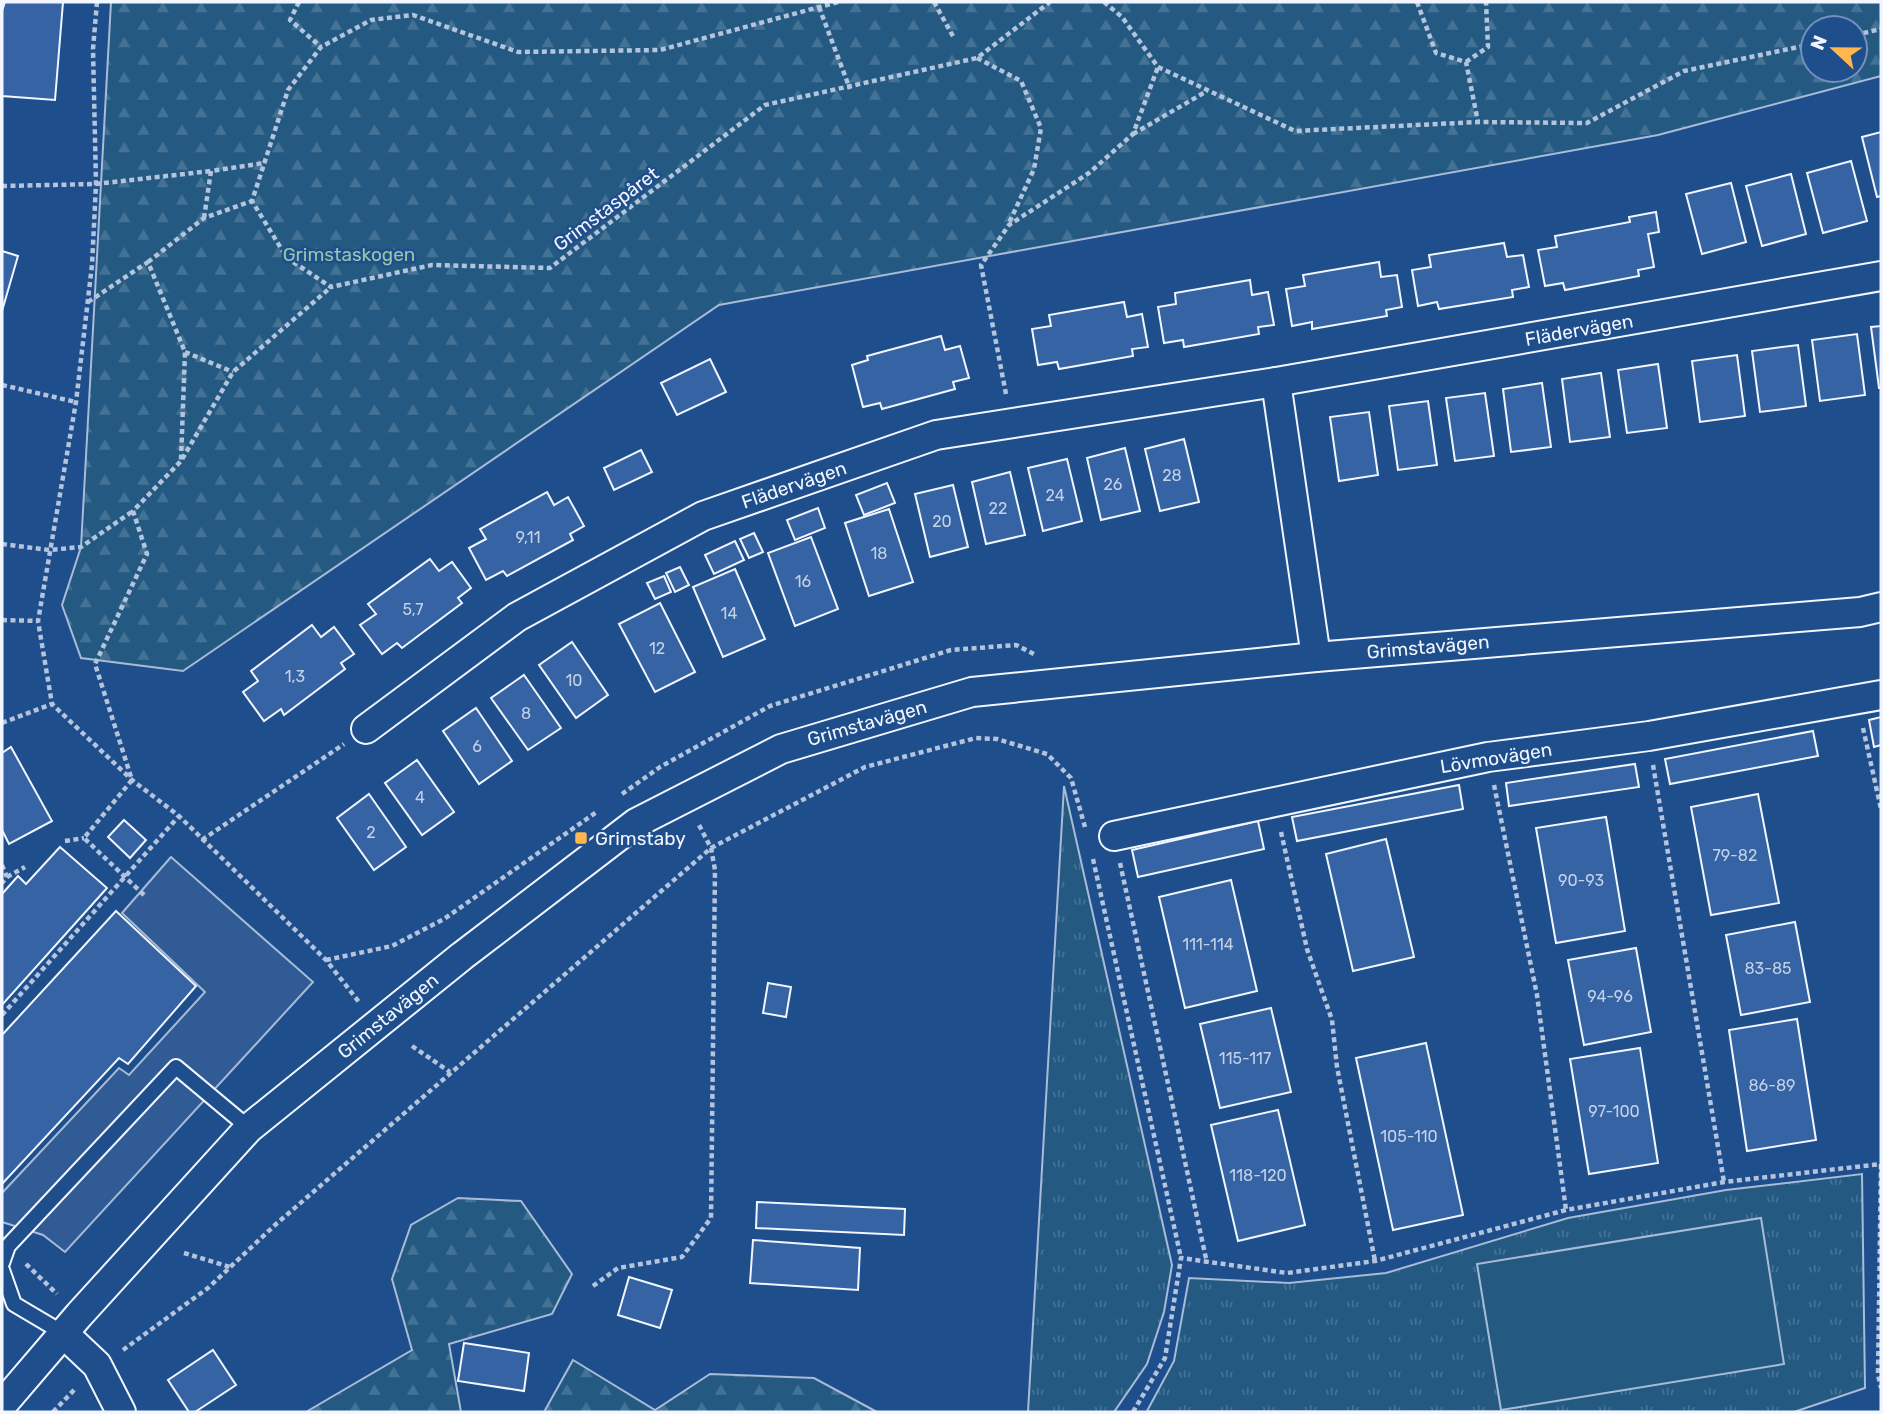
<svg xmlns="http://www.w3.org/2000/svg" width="1883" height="1414" viewBox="0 0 1883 1414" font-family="Rubik,sans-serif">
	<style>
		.forest { fill: url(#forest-firs); stroke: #a8bbd7; stroke-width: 2; fill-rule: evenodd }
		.park { fill: url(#park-tufts); stroke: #a8bbd7; stroke-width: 2 }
		.pitch { fill: #245a82; stroke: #a8bbd7; stroke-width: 2 }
		.parking { fill: #305b95; stroke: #a8bbd7; stroke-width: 2 }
		.building { fill: #3563a3; stroke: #f2f6ff; stroke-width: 2 }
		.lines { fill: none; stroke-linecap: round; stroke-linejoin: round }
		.lane-casing { stroke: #f2f6ff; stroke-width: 18 }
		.street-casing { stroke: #f2f6ff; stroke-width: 32 }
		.path { stroke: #b3c4dc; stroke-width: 4.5; stroke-dasharray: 5 3.5; stroke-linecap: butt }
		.lane { stroke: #1f4e8c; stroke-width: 14 }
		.street { stroke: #1f4e8c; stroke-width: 28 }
		.poi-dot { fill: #ffb74d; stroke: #1f4e8c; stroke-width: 2.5 }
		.labels { text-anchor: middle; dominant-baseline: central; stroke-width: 5; stroke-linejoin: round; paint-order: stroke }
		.number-label { font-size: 16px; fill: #c3d1e8 }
		.street-label { font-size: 19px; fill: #f2f6ff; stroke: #1f4e8c }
		.park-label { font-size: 19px; fill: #97c8a6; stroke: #1f4e8c }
		.poi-label { font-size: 19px; fill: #f2f6ff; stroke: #1f4e8c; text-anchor: start }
	</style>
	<defs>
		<pattern id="forest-firs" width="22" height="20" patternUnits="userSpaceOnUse" patternTransform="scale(1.75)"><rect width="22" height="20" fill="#245a82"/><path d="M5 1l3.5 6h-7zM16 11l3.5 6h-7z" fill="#447295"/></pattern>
		<pattern id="park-tufts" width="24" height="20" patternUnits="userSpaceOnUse" patternTransform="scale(1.75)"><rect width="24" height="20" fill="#245a82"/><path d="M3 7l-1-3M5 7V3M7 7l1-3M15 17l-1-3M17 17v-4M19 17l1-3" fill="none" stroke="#447295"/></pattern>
	</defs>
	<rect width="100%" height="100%" fill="#1f4e8c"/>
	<g class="forest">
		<path d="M111,2H1881V76L1658,135L719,305L183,671L81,658L62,605L81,547ZM1813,28H1855V70H1813Z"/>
		<polygon points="458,1198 521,1201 572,1274 552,1314 449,1344 461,1412 306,1412 412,1350 392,1279 411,1225"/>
		<polygon points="573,1360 655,1410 710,1374 814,1378 877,1412 544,1412"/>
	</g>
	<g class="park">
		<polygon points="1064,786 1172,1265 1164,1312 1147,1364 1114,1412 1028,1412"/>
		<polygon points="1862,1174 1865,1388 1794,1412 1147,1411 1174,1361 1189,1278 1289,1283 1386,1273 1568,1218 1726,1190"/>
	</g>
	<polygon class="pitch" points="1761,1218 1784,1364 1501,1410 1477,1264"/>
	<polygon class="parking" points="171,857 313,982 65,1252 43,1235 2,1222 2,1193 119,1068 129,1075 205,992 122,913"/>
	<g class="building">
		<polygon points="5,2 63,2 55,100 2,96 2,11"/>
		<polygon points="1881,132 1881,196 1877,197 1862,137"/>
		<polygon points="1851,161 1867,221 1823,233 1807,173"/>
		<polygon points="1791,174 1806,234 1762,246 1746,186"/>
		<polygon points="1731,183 1746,242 1702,254 1686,194"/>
		<polygon points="1656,212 1659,232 1648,234 1654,267 1638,270 1639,276 1565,290 1563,283 1545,286 1538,250 1557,247 1555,236 1630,222 1629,217"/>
		<polygon points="1504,243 1507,257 1523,255 1529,287 1512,290 1513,297 1439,309 1437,302 1418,306 1412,270 1431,267 1429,255"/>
		<polygon points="2,251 18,256 2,311"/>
		<polygon points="1379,262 1381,277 1397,275 1402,307 1386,310 1387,316 1312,329 1312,322 1292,326 1286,289 1305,286 1303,275"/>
		<polygon points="1250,280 1252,295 1268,292 1274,325 1258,327 1259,334 1184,347 1183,340 1164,343 1158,307 1176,304 1175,293"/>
		<polygon points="1124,302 1127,317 1142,314 1148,347 1132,349 1133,356 1059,369 1057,362 1038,365 1032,329 1051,326 1049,315"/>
		<polygon points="1881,326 1881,388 1879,388 1871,327"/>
		<polygon points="1857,334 1865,395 1820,401 1812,340"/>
		<polygon points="941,336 945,350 960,346 969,378 953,382 955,389 882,409 880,403 863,407 852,365 868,360 867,356"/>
		<polygon points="1798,345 1806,406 1760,412 1752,351"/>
		<polygon points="1737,355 1745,416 1700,422 1692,361"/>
		<polygon points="710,359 726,392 677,415 661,383"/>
		<polygon points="1658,364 1667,428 1627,433 1618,370"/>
		<polygon points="1601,373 1610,437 1570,442 1562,379"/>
		<polygon points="1542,383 1551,447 1511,452 1503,389"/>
		<polygon points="1485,393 1494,456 1455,461 1446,398"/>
		<polygon points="1428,401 1437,465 1398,470 1389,406"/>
		<polygon points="1369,412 1378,475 1339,481 1330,417"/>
		<polygon points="1184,439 1199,502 1160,511 1145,449"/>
		<polygon points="1125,448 1140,511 1101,520 1087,458"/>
		<polygon points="641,450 652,472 614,490 604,468"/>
		<polygon points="1067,459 1082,521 1043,531 1028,468"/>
		<polygon points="1010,472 1025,535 986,544 972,482"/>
		<polygon points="887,483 895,503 864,515 856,495"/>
		<polygon points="953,485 968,547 930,557 915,494"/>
		<polygon points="547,492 554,505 568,497 584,526 570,534 573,540 507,576 503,571 486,580 469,548 486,539 480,529"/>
		<polygon points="818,508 825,528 795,540 787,520"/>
		<polygon points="889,509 913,582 869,596 845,523"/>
		<polygon points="754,533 763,552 749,558 740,539"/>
		<polygon points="811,537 838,609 795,626 768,553"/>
		<polygon points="735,541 744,560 714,574 705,555"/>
		<polygon points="430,559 439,571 452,562 471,588 458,598 462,603 402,648 397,643 382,654 360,625 376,614 368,604"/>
		<polygon points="680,567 689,585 675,592 666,573"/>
		<polygon points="735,569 765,639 723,657 693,587"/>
		<polygon points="664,576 671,592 655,599 647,583"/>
		<polygon points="660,603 695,672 655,692 619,624"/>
		<polygon points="312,625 321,637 334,627 354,654 341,663 345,669 284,715 281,709 264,721 243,692 258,681 251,671"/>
		<polygon points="572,642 608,695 576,718 539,665"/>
		<polygon points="524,675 561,728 528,750 491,698"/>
		<polygon points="476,708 512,761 479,784 443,731"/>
		<polygon points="1881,717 1881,745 1874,747 1869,720"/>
		<polygon points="1813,731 1818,756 1670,784 1665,759"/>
		<polygon points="11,747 52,821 9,844 2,830 2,753"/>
		<polygon points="417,760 454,812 422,835 385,783"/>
		<polygon points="1635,764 1639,787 1509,806 1506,783"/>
		<polygon points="1459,785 1463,809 1297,841 1292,817"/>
		<polygon points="369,794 406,847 374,870 337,818"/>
		<polygon points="1758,794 1779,903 1711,915 1691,807"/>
		<polygon points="1606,817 1625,931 1556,943 1536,828"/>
		<polygon points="124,820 146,840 130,858 108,837"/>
		<polygon points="1258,821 1264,849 1138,877 1132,850"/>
		<polygon points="1386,839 1414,957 1353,971 1326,854"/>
		<polygon points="60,847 107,888 2,1005 2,894 18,876 26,884"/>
		<polygon points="1231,880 1257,991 1185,1008 1159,897"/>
		<polygon points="116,911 196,986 128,1064 119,1058 2,1184 2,1035"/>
		<polygon points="1795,922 1810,1002 1741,1015 1726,935"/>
		<polygon points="1636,948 1651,1032 1584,1045 1568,960"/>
		<polygon points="768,983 791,987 786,1017 763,1013"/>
		<polygon points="1271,1008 1291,1092 1220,1108 1200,1024"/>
		<polygon points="1797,1019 1816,1140 1747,1151 1729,1030"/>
		<polygon points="1426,1043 1463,1215 1393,1230 1356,1058"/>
		<polygon points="1640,1048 1658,1163 1589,1174 1570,1059"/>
		<polygon points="1278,1110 1305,1225 1238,1241 1211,1125"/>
		<polygon points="757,1202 905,1209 904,1235 756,1228"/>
		<polygon points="753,1240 860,1248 858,1290 750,1283"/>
		<polygon points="629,1277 672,1290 660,1328 618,1315"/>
		<polygon points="464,1343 529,1353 524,1391 458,1381"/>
		<polygon points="213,1350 236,1385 195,1412 189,1412 168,1380"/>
	</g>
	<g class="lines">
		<g class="lane-casing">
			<g id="lane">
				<polyline points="2,1263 8,1246 176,1067 249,1128"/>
				<polyline points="2,1270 14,1304 63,1333"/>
			</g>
		</g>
		<g class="street-casing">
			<g id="street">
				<polyline points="1276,382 1316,657"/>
				<polyline points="366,729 517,617 703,516 936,435 1276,382 1881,276"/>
				<polyline points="1114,836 1488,757 1649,736 1881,695"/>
				<polyline points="63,1333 97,1365 121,1412"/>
				<polyline points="2,1405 79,1315 249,1128 462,956 636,823 781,749 972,692 1316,657 1860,612 1881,607"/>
			</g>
		</g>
		<g class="path">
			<polyline points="97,2 93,49 96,184 92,265 76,402 38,621 52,704 132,780 179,816 326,960 359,1002"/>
			<polyline points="299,2 290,20 321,47"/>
			<polyline points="838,2 660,50 518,52 413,15 371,20 321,47 288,90 252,201 287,258 331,287 432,265 550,268 765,105 977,58 1050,2"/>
			<polyline points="934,2 954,38"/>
			<polyline points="1104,2 1122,17 1158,67 1295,131 1478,122 1587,123 1684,71 1813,44"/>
			<polyline points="1417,2 1436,53 1466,62 1478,122"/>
			<polyline points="819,7 850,89"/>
			<polyline points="1855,35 1881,29"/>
			<polyline points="977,58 1021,81 1041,128 1034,169 1009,223"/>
			<polyline points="1466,62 1488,47 1486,2"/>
			<polyline points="1133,134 1207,91"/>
			<polyline points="2,186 96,184 211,171"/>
			<polyline points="204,218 211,171 264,163"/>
			<polyline points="148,262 204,218 252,201"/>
			<polyline points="88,302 148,262 185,352 181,460"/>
			<polyline points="185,352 233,372"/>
			<polyline points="2,385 76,402"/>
			<polyline points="1006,394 981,265 1009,225 1089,173 1133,134 1158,67"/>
			<polyline points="2,544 49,550 81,547 133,511"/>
			<polyline points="2,620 38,621"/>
			<polyline points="2,723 52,704"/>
			<polyline points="1863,728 1881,809"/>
			<polyline points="1653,765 1724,1182"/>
			<polyline points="1494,785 1537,995 1566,1210"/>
			<polyline points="622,794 660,767 770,706 951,650 1016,645 1036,655"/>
			<polyline points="1281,832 1307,949 1332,1020 1337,1067 1375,1261"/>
			<polyline points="202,840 344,744"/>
			<polyline points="65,841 84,838"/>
			<polyline points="1093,859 1181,1258"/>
			<polyline points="1120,863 1207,1263"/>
			<polyline points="2,865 7,877 2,883"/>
			<polyline points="7,877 25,867"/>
			<polyline points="144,895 84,838 132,780 95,664 147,554 133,511 181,461 233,372 331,287"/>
			<polyline points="326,960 392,946 444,919 598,811"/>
			<polyline points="2,1015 179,816"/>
			<polyline points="412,1046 450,1072"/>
			<polyline points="1881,1164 1878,1375 1881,1388"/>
			<polyline points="184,1253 230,1267"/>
			<polyline points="26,1264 57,1294"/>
			<polyline points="593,1286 618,1268 682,1257 711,1218 715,870 711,848 699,825"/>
			<polyline points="123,1350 208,1288 275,1225 711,848 865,767 976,738 997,739 1047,754 1071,778 1085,827"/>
			<polyline points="53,1412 76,1388"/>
			<polyline points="1133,1412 1165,1358 1181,1258 1287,1273 1375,1261 1566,1210 1724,1182 1881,1164"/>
		</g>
		<use href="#lane" class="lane"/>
		<use href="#street" class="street"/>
	</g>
	<rect class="poi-dot" x="574" y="831" width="14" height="14" rx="3.5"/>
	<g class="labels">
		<g class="number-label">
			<text x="1172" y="475">28</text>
			<text x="1113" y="484">26</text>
			<text x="1055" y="495">24</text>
			<text x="998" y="508">22</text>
			<text x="942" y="521">20</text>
			<text x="528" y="537">9,11</text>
			<text x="879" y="553">18</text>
			<text x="803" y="581">16</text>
			<text x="413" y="609">5,7</text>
			<text x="729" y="613">14</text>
			<text x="657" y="648">12</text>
			<text x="295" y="676">1,3</text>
			<text x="574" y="680">10</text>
			<text x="526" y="713">8</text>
			<text x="477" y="746">6</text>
			<text x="420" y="797">4</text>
			<text x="371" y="832">2</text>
			<text x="1735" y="855">79-82</text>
			<text x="1581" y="880">90-93</text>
			<text x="1208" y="944">111-114</text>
			<text x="1768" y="968">83-85</text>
			<text x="1610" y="996">94-96</text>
			<text x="1245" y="1058">115-117</text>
			<text x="1772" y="1085">86-89</text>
			<text x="1614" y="1111">97-100</text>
			<text x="1409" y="1136">105-110</text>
			<text x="1258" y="1175">118-120</text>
		</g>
		<g class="street-label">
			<text transform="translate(606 209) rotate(-37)">Grimstaspåret</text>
			<text transform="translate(1579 330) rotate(-10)">Flädervägen</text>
			<text transform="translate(794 485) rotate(-19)">Flädervägen</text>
			<text transform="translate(1428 647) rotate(-5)">Grimstavägen</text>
			<text transform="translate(867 723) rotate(-16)">Grimstavägen</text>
			<text transform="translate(1496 758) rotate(-9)">Lövmovägen</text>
			<text transform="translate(388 1016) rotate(-39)">Grimstavägen</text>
		</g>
		<g class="park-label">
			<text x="349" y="254">Grimstaskogen</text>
		</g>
		<g class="poi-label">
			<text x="595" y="838">Grimstaby</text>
		</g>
	</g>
	<rect width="1883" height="1414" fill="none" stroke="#f2f6ff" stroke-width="7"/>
	<g transform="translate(1834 49) rotate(292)"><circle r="33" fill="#1f4e8c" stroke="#7391ba" stroke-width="2"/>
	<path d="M0-5L12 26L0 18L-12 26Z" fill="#ffb74d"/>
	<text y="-10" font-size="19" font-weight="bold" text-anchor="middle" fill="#f2f6ff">N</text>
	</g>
</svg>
